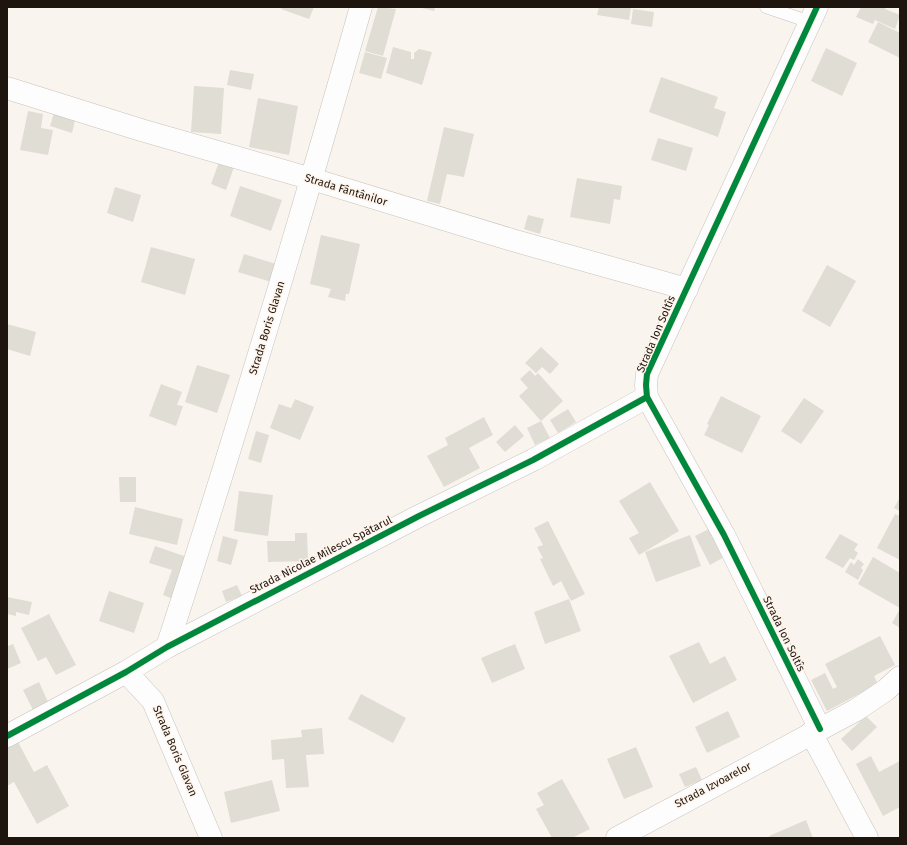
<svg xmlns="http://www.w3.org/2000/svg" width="907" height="845" viewBox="0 0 907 845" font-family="'Fira Sans',sans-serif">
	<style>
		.building { fill: #e0ddd5 }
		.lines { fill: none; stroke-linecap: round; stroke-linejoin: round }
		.service-casing { stroke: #c9c2bc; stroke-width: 13 }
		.minor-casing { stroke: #c9c2bc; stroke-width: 23 }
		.service { stroke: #fefdfd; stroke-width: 12 }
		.minor { stroke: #fefdfd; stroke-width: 22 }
		.cycleway-casing { stroke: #fef4eb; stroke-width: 8 }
		.cycleway { stroke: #00873e; stroke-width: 6 }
		.labels { text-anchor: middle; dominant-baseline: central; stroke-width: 3; stroke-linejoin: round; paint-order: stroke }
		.street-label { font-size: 11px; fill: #1e160e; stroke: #fef4eb }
	</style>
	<rect width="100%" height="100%" fill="#faf4ef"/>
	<g class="building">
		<polygon points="281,7 314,7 309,19 281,9"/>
		<polygon points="378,7 396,9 383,56 365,51"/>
		<polygon points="418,7 435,7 434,11"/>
		<polygon points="599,7 631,7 629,20 597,15"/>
		<polygon points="861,7 886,7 885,9 900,15 895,29 875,20 873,24 856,17"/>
		<polygon points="633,9 654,12 652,27 631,24"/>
		<polygon points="878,22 900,33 900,58 868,42"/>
		<polygon points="393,47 411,52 411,59 414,59 414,53 419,49 432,52 422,85 386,73"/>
		<polygon points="826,48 857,63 842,96 811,81"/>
		<polygon points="365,52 387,58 381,79 359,73"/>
		<polygon points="230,70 254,74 251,90 227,85"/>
		<polygon points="661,77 718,97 714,108 726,112 718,137 649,112"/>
		<polygon points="194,86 224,88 221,134 191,132"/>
		<polygon points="258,98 298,106 289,155 249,147"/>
		<polygon points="28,111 43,114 41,128 53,130 48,155 20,150"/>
		<polygon points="54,113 75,120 72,133 50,126"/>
		<polygon points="444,127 474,134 464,177 447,174 440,204 427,201"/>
		<polygon points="658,138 693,148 686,171 651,160"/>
		<polygon points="219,162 234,167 226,190 211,184"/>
		<polygon points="577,178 622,186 620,200 614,199 610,224 570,217"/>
		<polygon points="240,186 282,200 271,231 230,216"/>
		<polygon points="115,187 141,195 133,222 107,213"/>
		<polygon points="528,215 544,219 540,234 524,229"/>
		<polygon points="321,235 360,244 349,294 346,294 345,301 328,297 331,289 310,284"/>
		<polygon points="151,247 195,259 185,295 141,282"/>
		<polygon points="244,254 276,264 271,282 238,272"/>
		<polygon points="827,265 856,281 830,327 802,311"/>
		<polygon points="7,324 36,332 30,356 7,349"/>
		<polygon points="541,347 559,364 550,374 542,367 536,373 525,363"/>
		<polygon points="197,365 230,375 217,413 185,402"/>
		<polygon points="530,370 535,376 538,373 563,401 541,421 519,396 528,388 520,379"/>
		<polygon points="161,384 182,392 177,405 183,406 176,426 149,416"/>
		<polygon points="721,396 761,416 742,453 704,435 709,425 707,424"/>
		<polygon points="804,398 824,411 801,444 781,431"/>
		<polygon points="295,399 314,407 300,440 270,428 279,404 291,408"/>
		<polygon points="568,409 576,422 558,433 550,420"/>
		<polygon points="484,417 493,435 469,448 480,468 444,487 427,456 448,445 445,438"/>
		<polygon points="541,421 550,438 535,445 527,428"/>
		<polygon points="515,425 524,436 505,452 496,442"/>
		<polygon points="256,431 269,435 261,463 248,459"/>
		<polygon points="119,477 136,477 136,502 120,502"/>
		<polygon points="650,482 679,531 639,555 629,538 639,533 619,501"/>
		<polygon points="239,491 273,495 268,536 234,531"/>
		<polygon points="900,497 900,511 894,508"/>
		<polygon points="135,507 183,519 177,545 129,534"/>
		<polygon points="895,514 900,516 900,560 877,548"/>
		<polygon points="548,521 585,594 571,601 561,581 553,586 540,559 543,558 537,547 543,545 534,528"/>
		<polygon points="709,529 724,557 710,565 695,536"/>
		<polygon points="295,533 307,533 308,561 268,562 267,541 295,541"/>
		<polygon points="840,534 858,544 854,550 858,553 854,560 850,558 843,568 825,558"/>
		<polygon points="690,535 701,566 656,582 645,552"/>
		<polygon points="223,536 238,540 231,565 217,561"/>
		<polygon points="155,546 187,557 173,599 163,595 172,570 149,563"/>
		<polygon points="873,557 900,573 900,608 858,584"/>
		<polygon points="858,559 864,564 861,568 863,570 858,580 845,572 851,562 854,565"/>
		<polygon points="237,585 242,596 226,602 222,591"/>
		<polygon points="109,591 144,603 134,633 99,621"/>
		<polygon points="7,597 32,602 29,615 16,612 16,616 7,614"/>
		<polygon points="569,599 581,631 545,644 534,612"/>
		<polygon points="900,609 900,628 892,623"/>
		<polygon points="49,614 76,665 56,675 46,657 38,661 21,628"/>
		<polygon points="880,636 895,665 874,676 878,684 827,711 811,680 825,673 833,689 837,687 825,664"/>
		<polygon points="699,642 710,664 725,656 737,680 693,703 669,656"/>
		<polygon points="7,643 8,646 13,644 21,663 7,669"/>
		<polygon points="515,644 525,669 492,683 481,658"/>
		<polygon points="39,682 48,702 33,710 23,690"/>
		<polygon points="361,694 406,718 393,743 348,719"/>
		<polygon points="728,711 740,737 707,753 695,727"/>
		<polygon points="866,716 877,727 852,751 841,739"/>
		<polygon points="322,728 324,754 306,755 309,787 286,788 284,759 272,760 271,740 302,737 301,730"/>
		<polygon points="18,742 34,772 47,765 69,806 37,824 14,782 7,786 7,748"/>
		<polygon points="636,747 653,787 624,799 607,759"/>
		<polygon points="871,756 879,772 900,761 900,807 883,816 856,764"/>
		<polygon points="696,767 702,780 685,787 679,774"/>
		<polygon points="562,779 590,829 572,838 552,838 536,809 544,805 537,793"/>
		<polygon points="272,780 280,811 231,823 224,792"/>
		<polygon points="806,820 813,838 770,838 769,836"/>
	</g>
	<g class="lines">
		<g class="service-casing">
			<polyline id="service" points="766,7 810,22"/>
		</g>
		<g class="minor-casing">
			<g id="minor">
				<polyline points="817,7 647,374 646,385 647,397 724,535 820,729"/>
				<polyline points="7,88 141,130 312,179 512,240 687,289"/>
				<path d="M167,647C236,435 300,221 361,7"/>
				<polyline points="126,672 153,701 211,838"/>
				<polyline points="811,733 867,838"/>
				<polyline points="7,736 126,672 167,647 419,516 533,460 647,397"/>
				<polyline points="617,838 856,710 886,690 900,677"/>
			</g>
		</g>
		<use href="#service" class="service"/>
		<use href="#minor" class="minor"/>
		<g class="cycleway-casing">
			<g id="cycleway">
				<polyline points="817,7 647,374 646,385 647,397 724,535 820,729"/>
				<polyline points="7,736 126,672 167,647 419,516 533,460 647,397"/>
			</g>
		</g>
		<use href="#cycleway" class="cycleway"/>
	</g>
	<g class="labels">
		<g class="street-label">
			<text transform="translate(346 190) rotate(17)">Strada Fântânilor</text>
			<text transform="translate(267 328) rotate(-73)">Strada Boris Glavan</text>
			<text transform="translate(656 334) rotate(-67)">Strada Ion Soltîs</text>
			<text transform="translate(321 555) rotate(-27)">Strada Nicolae Milescu Spătarul</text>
			<text transform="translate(784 634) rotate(64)">Strada Ion Soltîs</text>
			<text transform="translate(175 751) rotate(67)">Strada Boris Glavan</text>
			<text transform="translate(713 785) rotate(-28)">Strada Izvoarelor</text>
		</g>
	</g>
	<rect width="907" height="845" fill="none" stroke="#1e160e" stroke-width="16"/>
</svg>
